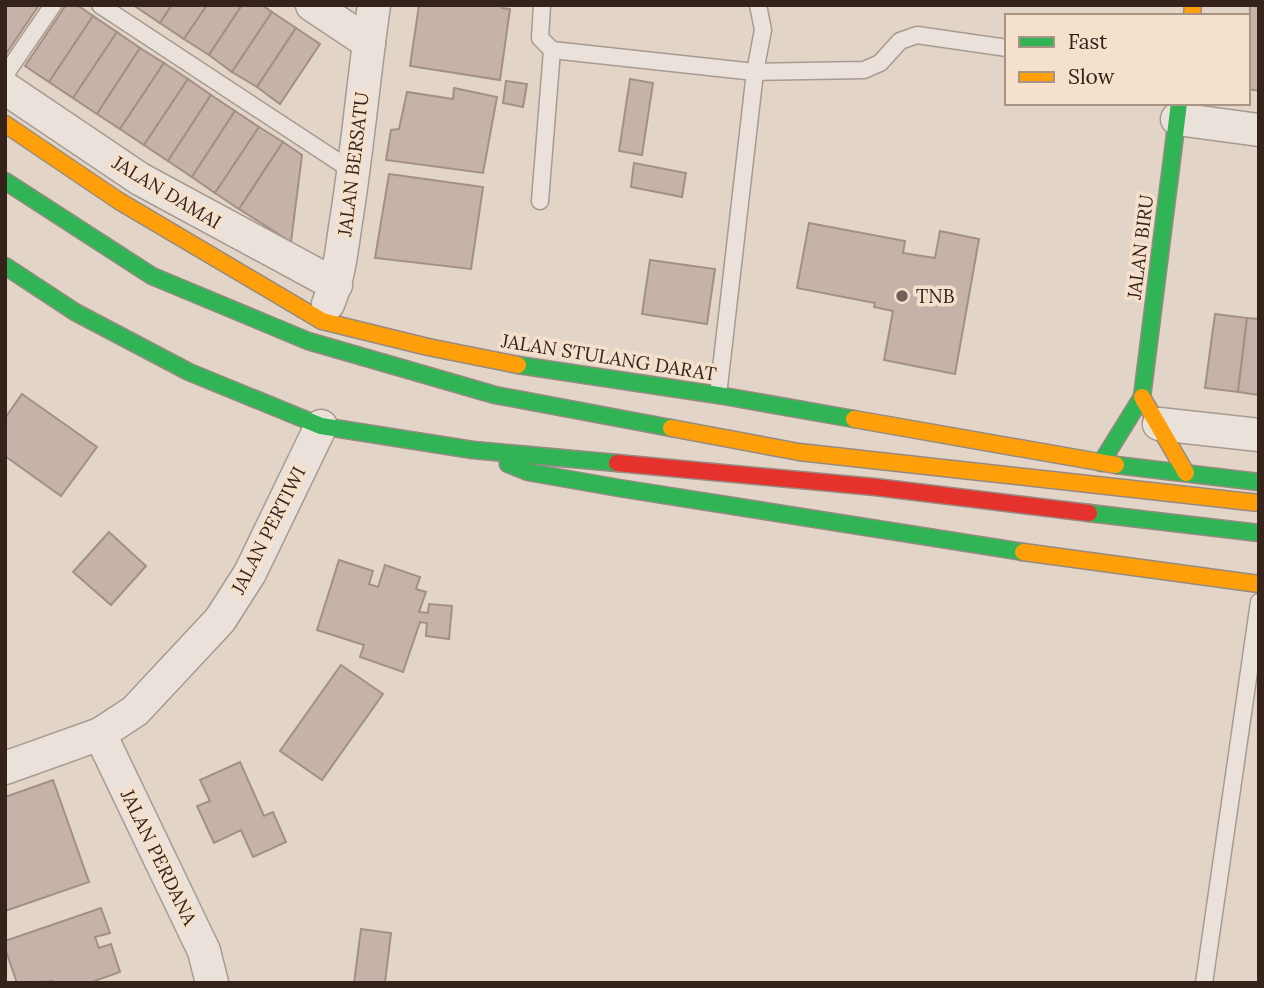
<svg xmlns="http://www.w3.org/2000/svg" width="1264" height="988" viewBox="0 0 1264 988" font-family="Lora,serif">
	<style>
		.building { fill: #c6b2a8; stroke: #a29087; stroke-width: 2 }
		.lines { fill: none; stroke-linecap: round; stroke-linejoin: round }
		.lane-casing { stroke: #a79a91; stroke-width: 19 }
		.street-casing { stroke: #a79a91; stroke-width: 35 }
		.fast-casing { stroke: #968a81; stroke-width: 19 }
		.slow-casing { stroke: #968a81; stroke-width: 19 }
		.jam-casing { stroke: #968a81; stroke-width: 19 }
		.lane { stroke: #eae2da; stroke-width: 16 }
		.street { stroke: #eae2da; stroke-width: 32 }
		.fast { stroke: #30b455; stroke-width: 16 }
		.slow { stroke: #ff9f0a; stroke-width: 16 }
		.jam { stroke: #e5322d; stroke-width: 16 }
		.poi-dot { fill: #716057; stroke: #f5e0cc; stroke-width: 2.5 }
		.labels { text-anchor: middle; dominant-baseline: central; stroke-width: 7; stroke-linejoin: round; paint-order: stroke }
		.street-label { font-size: 19px; fill: #34221b; stroke: #f5e0cc }
		.poi-label { font-size: 19px; fill: #34221b; stroke: #f5e0cc; text-anchor: start }
	</style>
	<rect width="100%" height="100%" fill="#e2d4c7"/>
	<g class="building">
		<polygon points="5,5 39,5 6,54 5,54"/>
		<polygon points="66,5 77,5 93,16 49,82 25,66"/>
		<polygon points="137,5 172,5 160,23 136,7"/>
		<polygon points="172,5 207,5 184,39 160,23"/>
		<polygon points="207,5 242,5 209,55 184,39"/>
		<polygon points="242,5 262,5 272,12 232,72 209,55"/>
		<polygon points="419,5 502,5 502,8 510,9 500,80 410,66"/>
		<polygon points="1250,5 1259,5 1259,91 1248,89"/>
		<polygon points="272,12 296,28 257,87 232,72"/>
		<polygon points="93,16 117,32 73,98 49,82"/>
		<polygon points="296,28 320,44 280,104 257,87"/>
		<polygon points="117,32 140,48 97,114 73,98"/>
		<polygon points="140,48 164,63 120,129 97,114"/>
		<polygon points="164,63 188,79 144,145 120,129"/>
		<polygon points="188,79 211,95 168,161 144,145"/>
		<polygon points="630,79 653,83 642,155 619,151"/>
		<polygon points="506,81 527,84 523,107 503,103"/>
		<polygon points="454,88 497,97 483,173 386,160 391,130 399,129 407,92 453,99"/>
		<polygon points="211,95 235,111 192,177 168,161"/>
		<polygon points="235,111 259,127 215,193 192,177"/>
		<polygon points="259,127 283,142 239,209 215,193"/>
		<polygon points="283,142 302,155 291,242 239,209"/>
		<polygon points="634,163 686,173 682,197 631,187"/>
		<polygon points="389,174 483,187 471,269 375,258"/>
		<polygon points="809,223 905,241 903,253 935,258 940,231 979,239 955,374 884,360 893,311 874,307 875,303 797,288"/>
		<polygon points="650,260 715,269 707,324 642,314"/>
		<polygon points="1215,314 1247,318 1238,392 1205,388"/>
		<polygon points="1247,318 1259,319 1259,395 1238,392"/>
		<polygon points="22,394 97,447 61,496 5,456 5,418"/>
		<polygon points="109,532 146,566 111,605 73,572"/>
		<polygon points="339,560 373,571 369,584 378,587 385,565 420,577 416,589 426,592 419,612 428,613 429,604 452,606 449,639 426,636 427,623 420,622 403,672 360,657 364,645 317,630"/>
		<polygon points="341,665 383,694 322,780 280,751"/>
		<polygon points="240,762 264,816 273,812 286,842 253,857 241,830 214,843 197,806 210,801 200,780"/>
		<polygon points="53,780 89,882 5,911 5,797"/>
		<polygon points="101,908 110,933 95,937 99,948 111,944 120,972 89,983 54,983 53,981 17,983 5,948 5,941"/>
		<polygon points="361,929 391,933 385,983 354,983"/>
	</g>
	<g class="lines">
		<g class="lane-casing">
			<g id="lane">
				<polyline points="100,5 354,172"/>
				<polyline points="552,50 755,72 864,70 880,63 900,41 917,35 1007,48"/>
				<polyline points="5,75 53,5"/>
				<polyline points="540,201 552,50 540,38 542,5"/>
				<polyline points="718,395 755,72 763,30 758,5"/>
				<polyline points="1204,983 1259,602"/>
			</g>
		</g>
		<g class="street-casing">
			<g id="street">
				<polyline points="312,5 369,43"/>
				<polyline points="5,88 140,179 336,285"/>
				<polyline points="1177,119 1259,130"/>
				<path d="M328,304C340,276 342,245 347,215C358,145 364,75 374,5"/>
				<polyline points="1159,424 1259,435"/>
				<polyline points="100,734 204,951 212,983"/>
				<polyline points="5,768 100,734 135,711 220,620 250,573 321,426"/>
			</g>
		</g>
		<g class="fast-casing">
			<g id="fast">
				<polyline points="5,181 152,276 308,341 495,395 671,428"/>
				<polyline points="5,266 75,312 189,372 321,426 473,450 617,463"/>
				<polyline points="518,365 718,395 854,419"/>
				<polyline points="1101,463 1142,397 1179,103"/>
				<polyline points="508,464 528,472 619,488 1023,552"/>
				<polyline points="1116,465 1259,482"/>
				<polyline points="1089,513 1259,533"/>
			</g>
		</g>
		<g class="slow-casing">
			<g id="slow">
				<polyline points="1192,16 1193,5"/>
				<polyline points="5,124 119,201 322,321 428,347 518,365"/>
				<polyline points="1142,397 1186,473"/>
				<polyline points="854,419 1116,465"/>
				<polyline points="671,428 799,452 1259,503"/>
				<polyline points="1023,552 1259,584"/>
			</g>
		</g>
		<g class="jam-casing">
			<polyline id="jam" points="617,463 875,487 1089,513"/>
		</g>
		<use href="#lane" class="lane"/>
		<use href="#street" class="street"/>
		<use href="#fast" class="fast"/>
		<use href="#slow" class="slow"/>
		<use href="#jam" class="jam"/>
	</g>
	<circle class="poi-dot" cx="902" cy="296" r="7"/>
	<g class="labels">
		<g class="street-label">
			<text transform="translate(353 164) rotate(-83)">JALAN BERSATU</text>
			<text transform="translate(167 192) rotate(31)">JALAN DAMAI</text>
			<text transform="translate(1140 247) rotate(-83)">JALAN BIRU</text>
			<text transform="translate(609 357) rotate(9)">JALAN STULANG DARAT</text>
			<text transform="translate(268 530) rotate(-63)">JALAN PERTIWI</text>
			<text transform="translate(159 857) rotate(64)">JALAN PERDANA</text>
		</g>
		<g class="poi-label">
			<text x="916" y="296">TNB</text>
		</g>
	</g>
	<rect width="1264" height="988" fill="none" stroke="#34221b" stroke-width="14"/>
	<rect x="1005" y="14" width="245" height="91" fill="#f5e0cc" stroke="#a89485" stroke-width="2"/>
	<rect x="1019" y="37" width="35" height="10" fill="#30b455" stroke="#a89485" stroke-width="2"/>
	<text x="1068" y="49" font-size="21" fill="#34221b">Fast</text>
	<rect x="1019" y="72" width="35" height="10" fill="#ff9f0a" stroke="#a89485" stroke-width="2"/>
	<text x="1068" y="84" font-size="21" fill="#34221b">Slow</text>
</svg>
